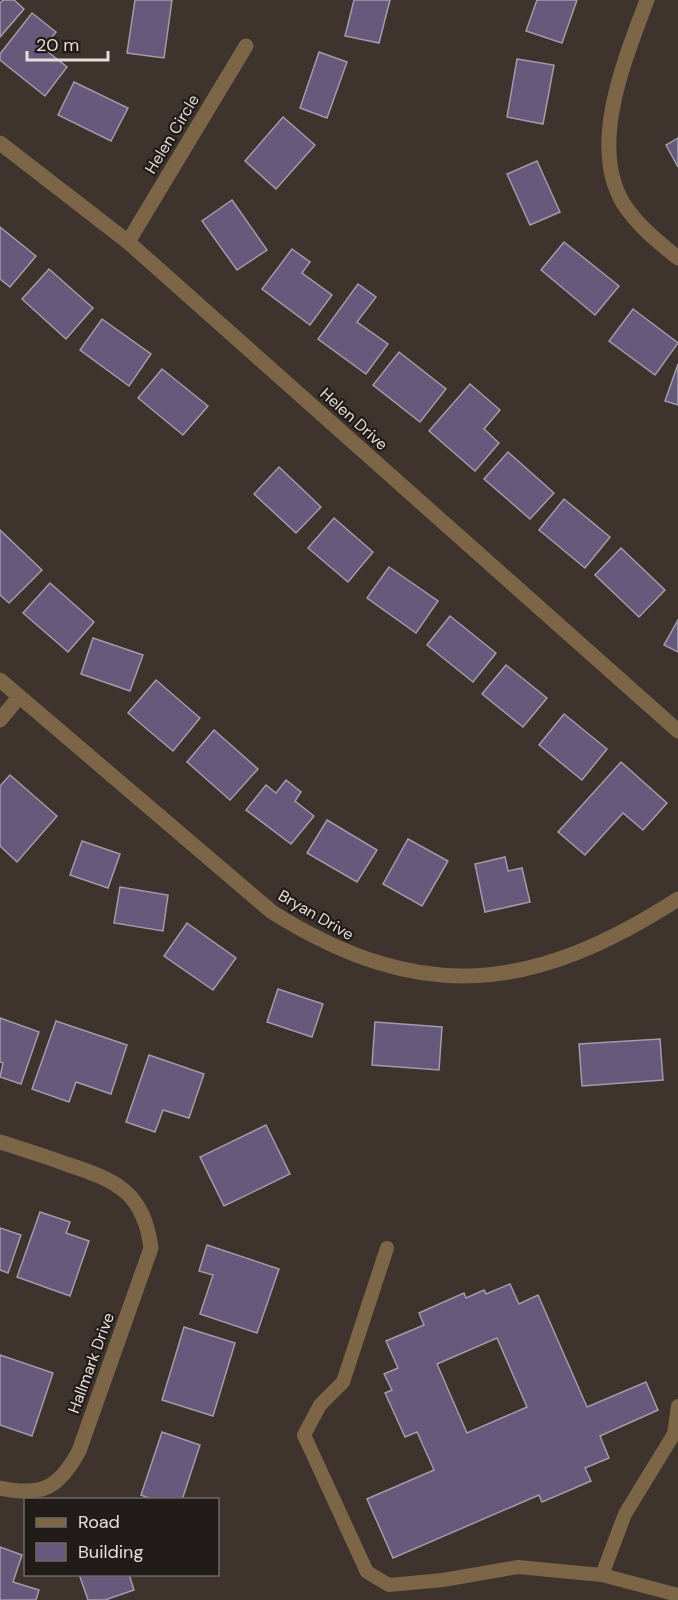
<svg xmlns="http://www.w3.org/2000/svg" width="678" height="1600" viewBox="0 0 678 1600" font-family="'DM Sans',sans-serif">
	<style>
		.building { fill: #66597c; stroke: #a09ca9; stroke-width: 1.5; fill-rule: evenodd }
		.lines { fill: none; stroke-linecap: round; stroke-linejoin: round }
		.service { stroke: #7c6647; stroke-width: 14 }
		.minor { stroke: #7c6647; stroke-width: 15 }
		.labels { text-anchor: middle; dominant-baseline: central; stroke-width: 4.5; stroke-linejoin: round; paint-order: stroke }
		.street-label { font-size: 16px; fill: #e4ddd9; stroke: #211c19 }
	</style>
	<rect width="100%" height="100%" fill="#3e332d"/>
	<g class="building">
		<polygon points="3,0 14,0 24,9 0,37 0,3"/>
		<polygon points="135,0 172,0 164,58 127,53"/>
		<polygon points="354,0 390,0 379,43 345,36"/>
		<polygon points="537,0 577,0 562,43 526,31"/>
		<polygon points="32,13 56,32 43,48 67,67 45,96 0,60 0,54"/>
		<polygon points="319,52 347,62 327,118 300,108"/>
		<polygon points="517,59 554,65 543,124 507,117"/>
		<polygon points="74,82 128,108 111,141 58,115"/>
		<polygon points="283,117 315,145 276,189 245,161"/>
		<polygon points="678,138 678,167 666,145"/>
		<polygon points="537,161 560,212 530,225 507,174"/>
		<polygon points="232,200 267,250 237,270 202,221"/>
		<polygon points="0,227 36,256 10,287 0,279"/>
		<polygon points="564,242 619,286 595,315 541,270"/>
		<polygon points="292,249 310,262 302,273 332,295 310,325 262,289"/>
		<polygon points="49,269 93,308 66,339 22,299"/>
		<polygon points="358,284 376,297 357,322 388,344 366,374 318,339"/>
		<polygon points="633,309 678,343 655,375 609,341"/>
		<polygon points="102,319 151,354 129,386 80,350"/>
		<polygon points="399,352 446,389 420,422 373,385"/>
		<polygon points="678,364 678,405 665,401"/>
		<polygon points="162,369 208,406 183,435 138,398"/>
		<polygon points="470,384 500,410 484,429 499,443 475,471 429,431"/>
		<polygon points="508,452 554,493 530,519 484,479"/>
		<polygon points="279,467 321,507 296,533 254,494"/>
		<polygon points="564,499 610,537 585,568 539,530"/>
		<polygon points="334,518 373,552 348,582 308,548"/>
		<polygon points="0,530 42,570 9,603 0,595"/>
		<polygon points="621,548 665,590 639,617 595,575"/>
		<polygon points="389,567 438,601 416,633 367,598"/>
		<polygon points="50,583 94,622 68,652 23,613"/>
		<polygon points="450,616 496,653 473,682 427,645"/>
		<polygon points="678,620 678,652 664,645"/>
		<polygon points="93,638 143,655 130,691 81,674"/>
		<polygon points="506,665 547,698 523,727 482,694"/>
		<polygon points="156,680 200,718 173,751 128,713"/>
		<polygon points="564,714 607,749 582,780 539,745"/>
		<polygon points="214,730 258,769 230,800 187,762"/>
		<polygon points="621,762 667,803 643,830 623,813 585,855 558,832"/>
		<polygon points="10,775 57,816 17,862 0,846 0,786"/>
		<polygon points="286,780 301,792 295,801 314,816 291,844 246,810 266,785 276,793"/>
		<polygon points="327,820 377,850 357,882 307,853"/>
		<polygon points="408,839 448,861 422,906 383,884"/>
		<polygon points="82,841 120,854 108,888 70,875"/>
		<polygon points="505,857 508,871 522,868 530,902 485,912 475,864"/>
		<polygon points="120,887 168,895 163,931 114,923"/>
		<polygon points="187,923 236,958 213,990 164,956"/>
		<polygon points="278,989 323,1004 312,1037 267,1022"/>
		<polygon points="0,1018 39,1032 21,1084 0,1077 3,1063 0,1062"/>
		<polygon points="56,1021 127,1045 111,1094 76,1082 69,1102 32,1089"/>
		<polygon points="375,1022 442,1027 439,1070 372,1065"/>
		<polygon points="660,1039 663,1080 582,1086 579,1044"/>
		<polygon points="149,1055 204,1074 189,1118 163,1110 155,1132 126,1122"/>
		<polygon points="266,1125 290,1174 224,1206 200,1157"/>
		<polygon points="40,1212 70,1222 66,1233 89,1241 70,1296 17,1277"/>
		<polygon points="0,1228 21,1235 8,1273 0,1270"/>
		<polygon points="207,1245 279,1269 257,1333 200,1314 213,1275 199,1271"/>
		<path d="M510,1284L519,1304L538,1295L587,1407L646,1382L658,1410L600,1436L609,1458L585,1468L591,1481L542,1502L539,1495L393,1558L367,1499L434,1470L417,1432L405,1437L385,1393L392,1390L384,1374L398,1368L386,1341L424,1325L419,1313L464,1293L466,1298L484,1290L486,1294ZM497,1338L527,1407L467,1433L437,1364Z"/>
		<polygon points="184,1327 235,1343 213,1416 162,1400"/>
		<polygon points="0,1355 53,1373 32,1436 0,1425"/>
		<polygon points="162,1432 200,1445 182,1500 154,1500 141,1495"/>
		<polygon points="0,1547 22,1555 13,1582 39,1590 36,1600 0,1600"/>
		<polygon points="79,1574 129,1574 134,1590 105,1600 88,1600"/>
	</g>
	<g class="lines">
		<g class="service">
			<polyline points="387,1248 343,1382 320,1405 304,1435 367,1572 389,1585 443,1580 518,1567 602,1575"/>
			<polyline points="678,1406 674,1434 625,1514 602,1575 678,1595"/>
		</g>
		<g class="minor">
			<path d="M647,0C626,57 588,144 623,203C637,225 658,242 678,258"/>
			<polyline points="0,143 128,242 678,731"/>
			<polyline points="128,242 246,46"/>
			<path d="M0,680L272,912C422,1006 533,992 678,899"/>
			<polyline points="0,720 19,697"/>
			<path d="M0,1142C22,1149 44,1156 66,1164C116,1180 144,1192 151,1248L79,1451C59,1488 42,1497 0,1488"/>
		</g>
	</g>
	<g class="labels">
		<g class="street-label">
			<text transform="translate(172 134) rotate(-59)">Helen Circle</text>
			<text transform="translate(354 419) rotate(42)">Helen Drive</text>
			<text transform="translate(316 915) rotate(30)">Bryan Drive</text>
			<text transform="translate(91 1363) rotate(-70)">Hallmark Drive</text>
		</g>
	</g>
	<rect x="24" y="1498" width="195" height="78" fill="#211c19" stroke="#6f6966" stroke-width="1.5"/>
	<rect x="36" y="1518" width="30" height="9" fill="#7c6647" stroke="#6f6966" stroke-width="1.5"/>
	<text x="78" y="1528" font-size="18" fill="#e4ddd9">Road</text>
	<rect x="36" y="1543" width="30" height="18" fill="#66597c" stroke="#6f6966" stroke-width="1.5"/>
	<text x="78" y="1558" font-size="18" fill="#e4ddd9">Building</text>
	<path d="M27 51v9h81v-9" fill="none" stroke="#e4ddd9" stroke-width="3"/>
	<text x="36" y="51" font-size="18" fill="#e4ddd9" stroke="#211c19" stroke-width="4.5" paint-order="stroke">20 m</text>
</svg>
